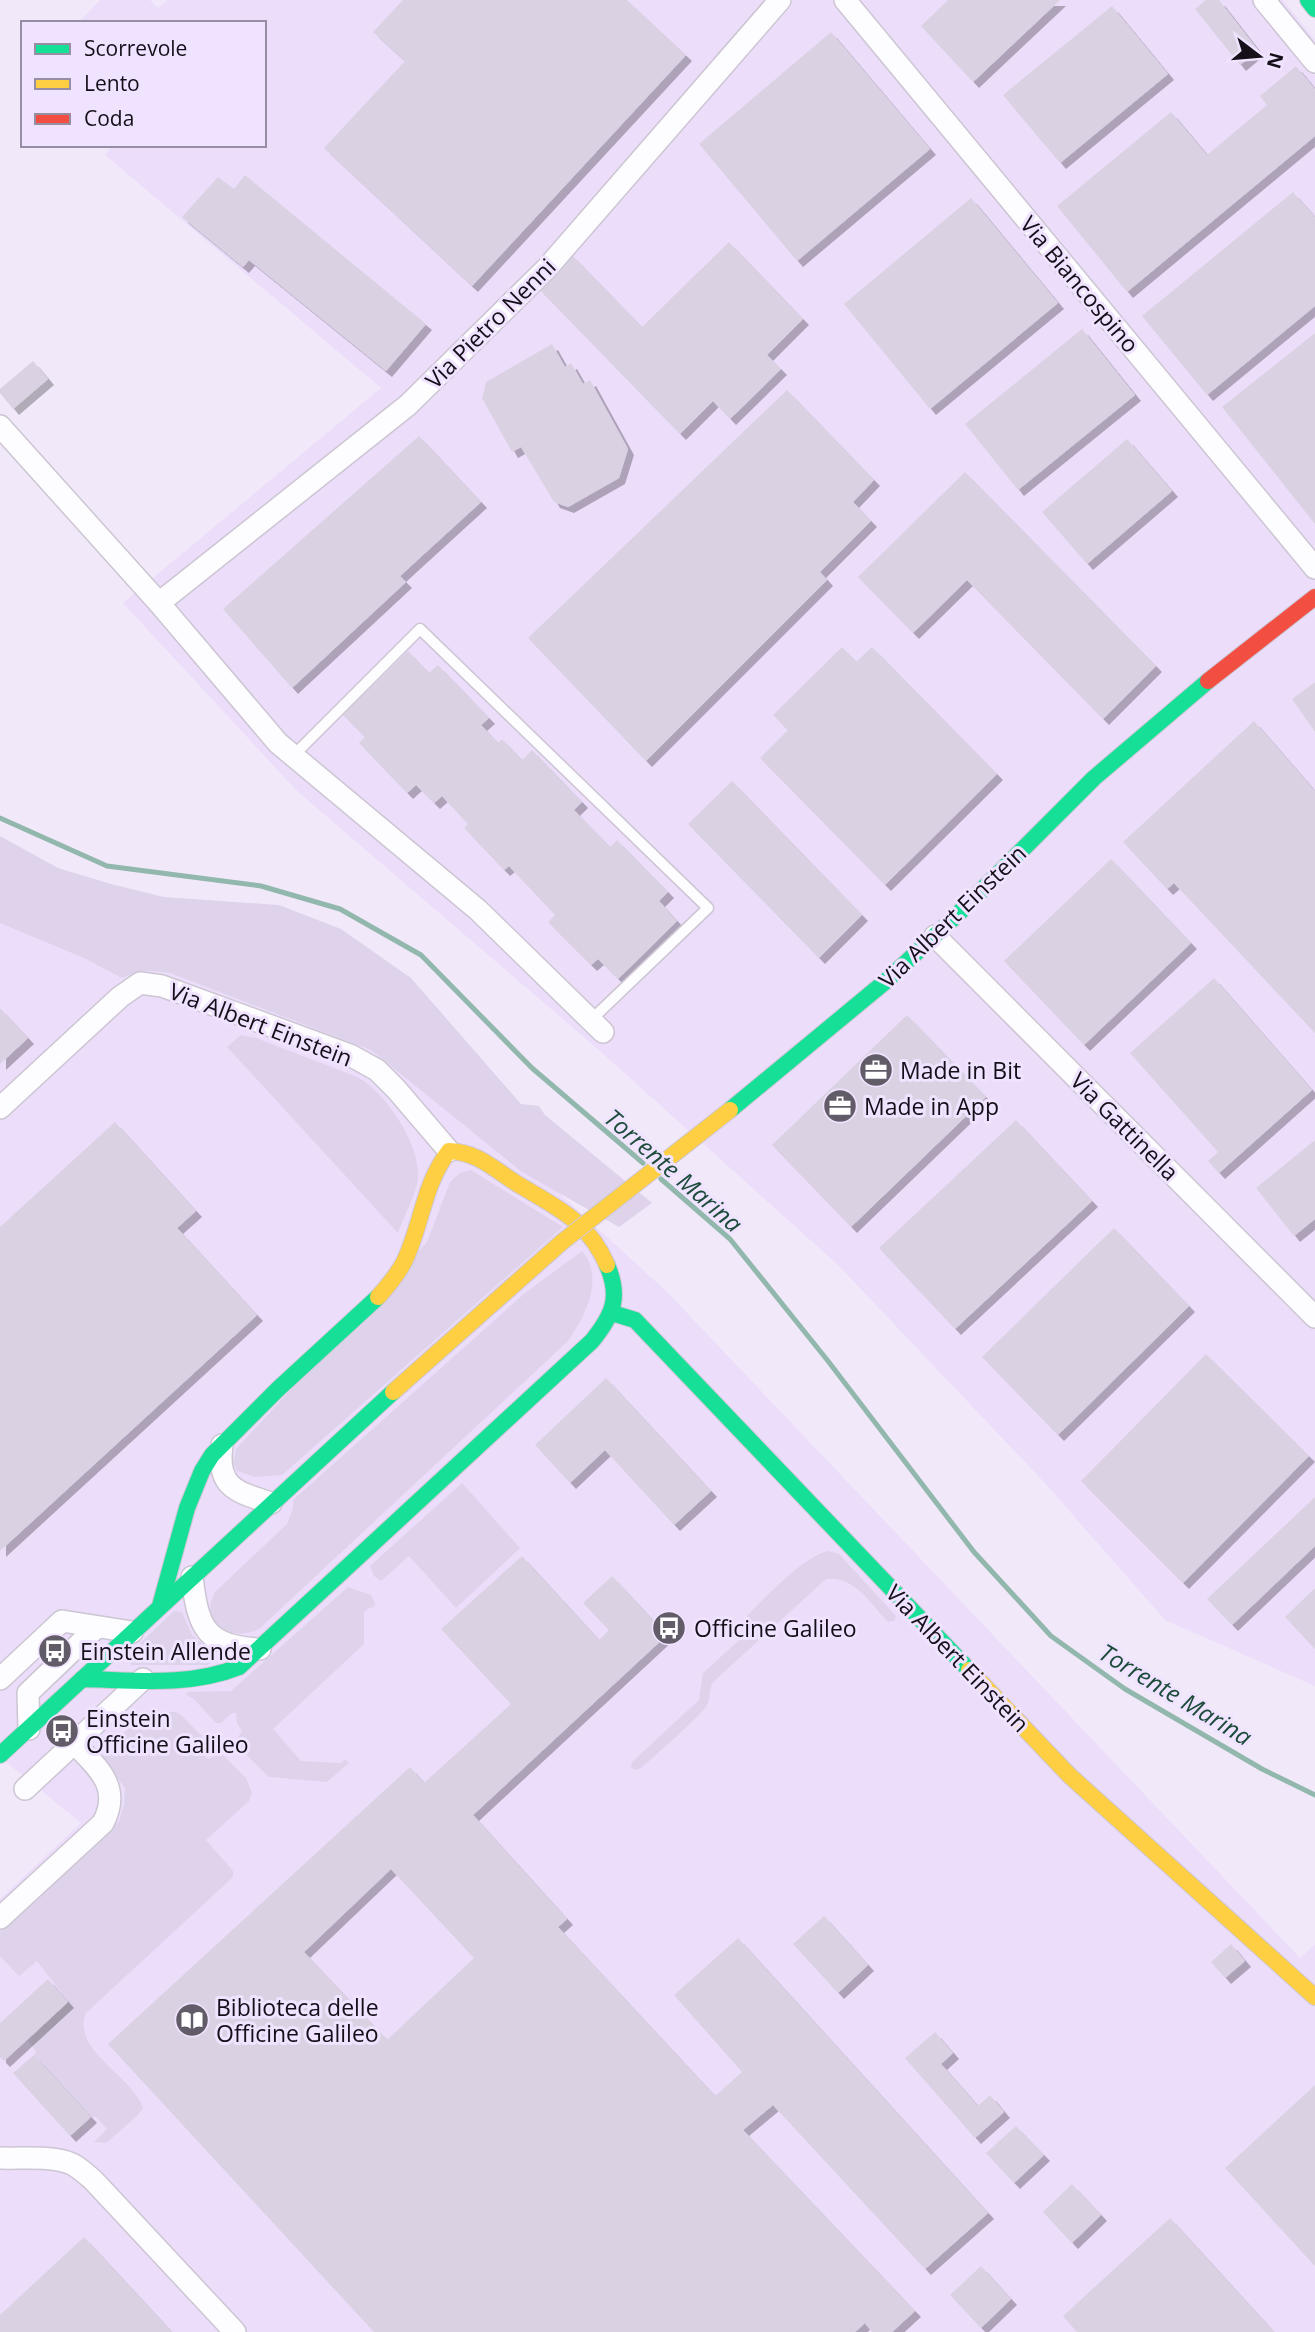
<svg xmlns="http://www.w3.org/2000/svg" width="1315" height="2332" viewBox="0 0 1315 2332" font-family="'Open Sans',sans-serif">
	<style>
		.built { fill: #ecddfb }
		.green { fill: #ded3eb }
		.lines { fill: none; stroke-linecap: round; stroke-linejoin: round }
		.stream { stroke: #92b7ac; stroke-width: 5 }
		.building { fill: #dad2e3; fill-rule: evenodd; filter: url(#shadow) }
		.lane-casing { stroke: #ccc6d3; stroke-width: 13 }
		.street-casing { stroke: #ccc6d3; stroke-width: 24 }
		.fast-casing { stroke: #ccc6d3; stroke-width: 18 }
		.slow-casing { stroke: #ccc6d3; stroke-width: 18 }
		.jam-casing { stroke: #ccc6d3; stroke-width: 18 }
		.lane { stroke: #fdfcfe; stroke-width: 10 }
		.street { stroke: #fdfcfe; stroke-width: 21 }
		.fast { stroke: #16e098; stroke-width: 16 }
		.slow { stroke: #ffcf43; stroke-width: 16 }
		.jam { stroke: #f24e42; stroke-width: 16 }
		.slow-bridge-casing { stroke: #ccc6d3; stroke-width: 18; stroke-linecap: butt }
		.slow-bridge { stroke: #ffcf43; stroke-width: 16 }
		.labels { text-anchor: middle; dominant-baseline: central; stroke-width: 6; stroke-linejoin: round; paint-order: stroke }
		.street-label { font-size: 23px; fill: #150f1a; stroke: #f0e3ff }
		.poi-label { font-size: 23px; fill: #150f1a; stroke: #f0e3ff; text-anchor: start }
		.water-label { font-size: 24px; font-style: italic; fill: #1c4b3a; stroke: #f0e3ff }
	</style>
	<defs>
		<filter id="shadow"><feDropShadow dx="6" dy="6" stdDeviation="0" flood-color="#0004"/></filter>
	</defs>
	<rect width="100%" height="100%" fill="#f1e9f9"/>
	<g class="built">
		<polygon points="100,0 150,0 158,8 168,0 1283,0 1315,40 1315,1686 1165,1620 1043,1481 838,1265 601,1052 296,790 123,603 381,388 105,155 113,145 264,145 264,23 78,23"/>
		<polygon points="0,912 359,1036 522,1159 667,1292 1300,1958 1315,1944 1315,2332 0,2332 0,1899 81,1823 0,1757"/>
	</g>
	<g class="green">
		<path d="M0,836L58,868L111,884L164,897L279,905L341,929L411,978L521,1104L539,1106L545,1115L652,1203L619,1227L522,1172L371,1050L170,973C152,970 139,970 122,978L84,958L0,923Z"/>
		<path d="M241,1035L256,1038L357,1077C386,1092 419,1143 418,1176C418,1191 403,1218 398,1233L227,1047Z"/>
		<polygon points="471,1170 563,1227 282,1475 255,1477 237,1471 233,1463 236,1449 427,1242 450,1182 460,1173"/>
		<path d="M582,1251C605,1278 585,1317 568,1341L259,1629C230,1643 198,1625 215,1592L287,1524L293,1508V1500L525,1293Z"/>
		<polygon points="462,1483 520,1548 456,1608 409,1556 381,1581 374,1576 370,1566"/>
		<path d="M828,1551L839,1554L896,1616L894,1621L888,1622C870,1603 855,1576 826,1579L713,1682C709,1689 711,1696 708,1703C705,1713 652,1758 641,1768L636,1770L631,1768L632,1762L699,1700L703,1673L747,1633V1616C763,1599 807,1554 828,1551Z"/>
		<polygon points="348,1587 371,1595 375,1603 373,1608 371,1607 364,1612 364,1644 273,1729 301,1761 341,1763 345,1759 349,1763 327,1782 269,1777 234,1743 242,1731 237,1723 236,1713 232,1713 221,1723 216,1723 193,1698 186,1695 187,1692 231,1691"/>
		<polygon points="174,1611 182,1612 192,1635 212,1652 213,1660 208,1665 132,1665 127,1660 128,1655"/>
		<path d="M149,1711L176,1712L180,1714L202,1736L190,1750L193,1753H202L208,1759L221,1753L246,1778L252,1793L249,1801L206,1840L233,1871V1877L86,2013C71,2051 132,2075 143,2108L137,2116L106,2143L94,2142L107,2129L96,2117H91L34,2055L36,2051L28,2041L68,2001L37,1961L19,1976L0,1956V1931L119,1821L124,1805L125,1788L102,1757L107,1748Z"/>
	</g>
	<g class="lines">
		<g class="stream">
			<polyline points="0,818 107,866 261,886 340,909 421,955 532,1068 643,1163"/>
			<polyline points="661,1179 730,1239 828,1361 974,1552 1051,1636 1125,1689 1262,1769 1315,1795"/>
		</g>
	</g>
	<g class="building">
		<polygon points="403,0 627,0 686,55 472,286 324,148 405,61 373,32"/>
		<polygon points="948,0 1060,0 973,82 921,26"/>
		<polygon points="1206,0 1219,0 1258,50 1240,65 1195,9"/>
		<polygon points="1112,6 1168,74 1060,163 1003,95"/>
		<polygon points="831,32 930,149 797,261 699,144"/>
		<polygon points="1296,66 1315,89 1315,136 1127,292 1057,206 1171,112 1207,155 1267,105 1260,96"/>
		<polygon points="245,175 426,324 386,371 249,260 243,267 182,217 218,177 234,189"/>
		<polygon points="1293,192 1315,217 1315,306 1207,395 1142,316"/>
		<polygon points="971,198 1058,303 930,409 844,304"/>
		<polygon points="729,242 803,319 767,355 781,369 730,419 713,401 680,434 537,287 571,254 642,327"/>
		<polygon points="1082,329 1135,395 1018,490 965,424"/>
		<polygon points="1315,333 1315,524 1222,407"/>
		<polygon points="552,344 565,367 571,363 583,384 590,380 628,449 619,478 568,507 554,502 521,447 512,452 482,398 486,382"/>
		<polygon points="33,361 48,379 13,409 0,393 0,389"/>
		<polygon points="787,390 874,480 853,502 871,521 820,572 827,580 646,761 528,638"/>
		<polygon points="419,436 481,502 400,576 406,582 292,688 223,609"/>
		<polygon points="1127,439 1172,491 1087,564 1042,512"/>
		<polygon points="965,472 1156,666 1103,719 967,580 913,633 858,577"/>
		<polygon points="842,647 856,662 872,647 997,774 885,885 760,758 788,730 773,715"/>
		<polygon points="408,651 429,673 438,665 489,718 481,725 498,743 502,739 522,760 532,750 582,802 574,810 610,847 617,840 668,892 659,901 677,921 618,979 598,959 591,965 548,922 555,915 509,866 504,870 464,828 468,824 442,796 434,803 416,785 407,793 359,743 365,737 343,715"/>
		<polygon points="1315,682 1315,732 1292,699"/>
		<polygon points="1254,721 1315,791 1315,1033 1174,883 1167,889 1123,842"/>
		<polygon points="732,781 862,915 819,958 688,824"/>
		<polygon points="1111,859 1191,943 1084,1045 1004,961"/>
		<polygon points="1214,978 1312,1090 1219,1173 1208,1161 1218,1152 1130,1053"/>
		<polygon points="0,1008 28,1038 0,1064"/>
		<polygon points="907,1015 986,1097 851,1227 772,1145"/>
		<polygon points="1016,1120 1092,1201 955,1329 879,1248"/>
		<polygon points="115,1122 196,1211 177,1228 257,1315 0,1551 0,1227"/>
		<polygon points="1315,1140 1315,1219 1294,1236 1256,1188"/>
		<polygon points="1114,1228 1189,1306 1058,1435 982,1357"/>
		<polygon points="1206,1354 1309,1456 1183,1583 1081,1481"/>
		<polygon points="606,1378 711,1491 674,1525 605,1450 570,1483 535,1445"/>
		<polygon points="1315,1497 1315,1546 1232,1625 1207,1599"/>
		<path d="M522,1556L599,1640L609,1630L583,1603L612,1576L667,1635L473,1815L567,1919L558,1927L715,2096L742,2072L674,1995L738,1938L988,2213L925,2269L773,2105L743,2130L915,2311L892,2332H872L865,2323L855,2332H374L108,2044L410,1767L424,1783L511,1704L441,1629ZM391,1869L474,1958L387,2040L304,1952Z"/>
		<polygon points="1315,1588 1315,1649 1285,1617"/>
		<polygon points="824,1916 868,1965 838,1993 793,1944"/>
		<polygon points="1231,1944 1245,1961 1225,1978 1211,1962"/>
		<polygon points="48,1979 68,2002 4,2061 0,2057 0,2023"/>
		<polygon points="935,2032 953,2053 941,2064 978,2106 990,2095 1004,2112 975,2138 905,2058"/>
		<polygon points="34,2055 91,2117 70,2136 13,2073"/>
		<polygon points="1315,2085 1315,2266 1225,2168"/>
		<polygon points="1016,2126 1044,2155 1014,2183 986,2153"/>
		<polygon points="1072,2184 1101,2215 1072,2243 1043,2212"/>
		<polygon points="1170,2218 1274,2332 1077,2332 1063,2316"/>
		<polygon points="84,2237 172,2332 0,2332 0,2315"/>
		<polygon points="981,2266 1011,2299 981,2328 950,2295"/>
	</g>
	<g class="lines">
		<g class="lane-casing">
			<polyline id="lane" points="293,756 420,629 708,908 591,1020"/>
		</g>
		<g class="street-casing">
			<g id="street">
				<polyline points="845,0 1315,568"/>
				<polyline points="1264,0 1315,62"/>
				<polyline points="0,426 159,603 278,743 478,910 603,1032"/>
				<polyline points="159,603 408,405 547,268 780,0"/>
				<polyline points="935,936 1315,1317"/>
				<polyline points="0,1108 120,997 140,983 162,986 350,1055 377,1070 396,1089 449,1151"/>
				<path d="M222,1445C216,1487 236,1492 271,1503"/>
				<path d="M192,1577C198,1627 205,1647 260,1649"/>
				<polyline points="0,1679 62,1621 132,1632"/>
				<polyline points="29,1729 28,1693 97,1627"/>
				<polyline points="25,1789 143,1679"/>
				<path d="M0,1918L103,1823C122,1787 98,1768 74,1743"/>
				<path d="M0,2158C22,2159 52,2155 72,2164C80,2168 87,2175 94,2181L235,2332"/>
			</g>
		</g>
		<g class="fast-casing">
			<g id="fast">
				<polyline points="1308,0 1315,9"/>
				<polyline points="730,1110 886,981 956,916 1094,778 1208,681"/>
				<polyline points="612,1313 635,1320 969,1670"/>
				<polyline points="160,1606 187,1508 202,1471 212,1455 278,1389 378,1297"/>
				<path d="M82,1679C134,1680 189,1687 239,1667L592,1341C613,1315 621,1297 607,1265"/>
				<polyline points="0,1755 393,1392"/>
			</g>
		</g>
		<g class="slow-casing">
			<g id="slow">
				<path d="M378,1297C388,1286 397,1275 404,1262C422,1225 423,1185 449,1151C477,1152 494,1169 516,1183C555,1207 588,1220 607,1265"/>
				<polyline points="393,1392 562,1242"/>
				<polyline points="969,1670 1069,1775 1315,1997"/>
			</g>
		</g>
		<g class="jam-casing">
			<polyline id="jam" points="1208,681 1315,597"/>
		</g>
		<use href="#lane" class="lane"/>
		<use href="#street" class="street"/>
		<use href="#fast" class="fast"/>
		<use href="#slow" class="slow"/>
		<use href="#jam" class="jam"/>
		<g class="slow-bridge-casing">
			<polyline id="slow-bridge" points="562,1242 730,1110"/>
		</g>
		<use href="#slow-bridge" class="slow-bridge"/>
	</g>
	<defs>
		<g id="office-disc" transform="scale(1.75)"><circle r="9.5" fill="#625b68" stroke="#f0e3ff"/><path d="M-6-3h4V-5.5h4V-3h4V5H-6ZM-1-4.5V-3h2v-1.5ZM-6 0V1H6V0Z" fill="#fff"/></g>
		<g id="bus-disc" transform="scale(1.75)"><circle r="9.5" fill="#625b68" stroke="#f0e3ff"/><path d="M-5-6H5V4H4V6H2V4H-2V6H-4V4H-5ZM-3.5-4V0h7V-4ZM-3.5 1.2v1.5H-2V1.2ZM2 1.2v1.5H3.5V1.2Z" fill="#fff"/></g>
		<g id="library-disc" transform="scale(1.75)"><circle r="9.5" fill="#625b68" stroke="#f0e3ff"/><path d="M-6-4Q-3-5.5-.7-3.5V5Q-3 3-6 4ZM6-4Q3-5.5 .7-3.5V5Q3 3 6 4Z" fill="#fff"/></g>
	</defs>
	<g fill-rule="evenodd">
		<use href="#office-disc" x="876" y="1070"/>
		<use href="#office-disc" x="840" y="1106"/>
		<use href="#bus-disc" x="669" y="1628"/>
		<use href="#bus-disc" x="55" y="1651"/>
		<use href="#bus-disc" x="62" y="1731"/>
		<use href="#library-disc" x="192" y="2020"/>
	</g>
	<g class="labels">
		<g class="street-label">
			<text transform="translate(1080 284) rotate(50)">Via Biancospino</text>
			<text transform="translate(490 323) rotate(-45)">Via Pietro Nenni</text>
			<text transform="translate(952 916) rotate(-44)">Via Albert Einstein</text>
			<text transform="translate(261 1024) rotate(21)">Via Albert Einstein</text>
			<text transform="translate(1125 1126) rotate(45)">Via Gattinella</text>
			<text transform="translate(958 1658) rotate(46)">Via Albert Einstein</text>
		</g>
		<g class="poi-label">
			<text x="900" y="1070">Made in Bit</text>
			<text x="864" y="1106">Made in App</text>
			<text x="694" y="1628">Officine Galileo</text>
			<text x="80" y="1651">Einstein Allende</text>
			<text x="86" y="1718">Einstein<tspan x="86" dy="26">Officine Galileo</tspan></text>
			<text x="216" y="2007">Biblioteca delle<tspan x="216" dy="26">Officine Galileo</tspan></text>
		</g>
		<g class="water-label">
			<text transform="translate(674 1170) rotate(41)">Torrente Marina</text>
			<text transform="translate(1176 1694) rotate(31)">Torrente Marina</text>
		</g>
	</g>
	<rect x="21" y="21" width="245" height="126" fill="#f0e3ff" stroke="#988ea3" stroke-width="2"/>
	<rect x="35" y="44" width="35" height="10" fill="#16e098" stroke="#988ea3" stroke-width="2"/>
	<text x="84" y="56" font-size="21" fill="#150f1a">Scorrevole</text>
	<rect x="35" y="79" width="35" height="10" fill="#ffcf43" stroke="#988ea3" stroke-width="2"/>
	<text x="84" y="91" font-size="21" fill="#150f1a">Lento</text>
	<rect x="35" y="114" width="35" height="10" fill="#f24e42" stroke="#988ea3" stroke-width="2"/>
	<text x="84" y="126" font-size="21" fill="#150f1a">Coda</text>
	<g transform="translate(1259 56) rotate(106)" stroke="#f0e3ff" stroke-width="5" paint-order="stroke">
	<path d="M0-5L12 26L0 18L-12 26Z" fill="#150f1a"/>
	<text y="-10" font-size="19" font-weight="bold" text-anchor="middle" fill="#150f1a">N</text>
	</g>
</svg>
